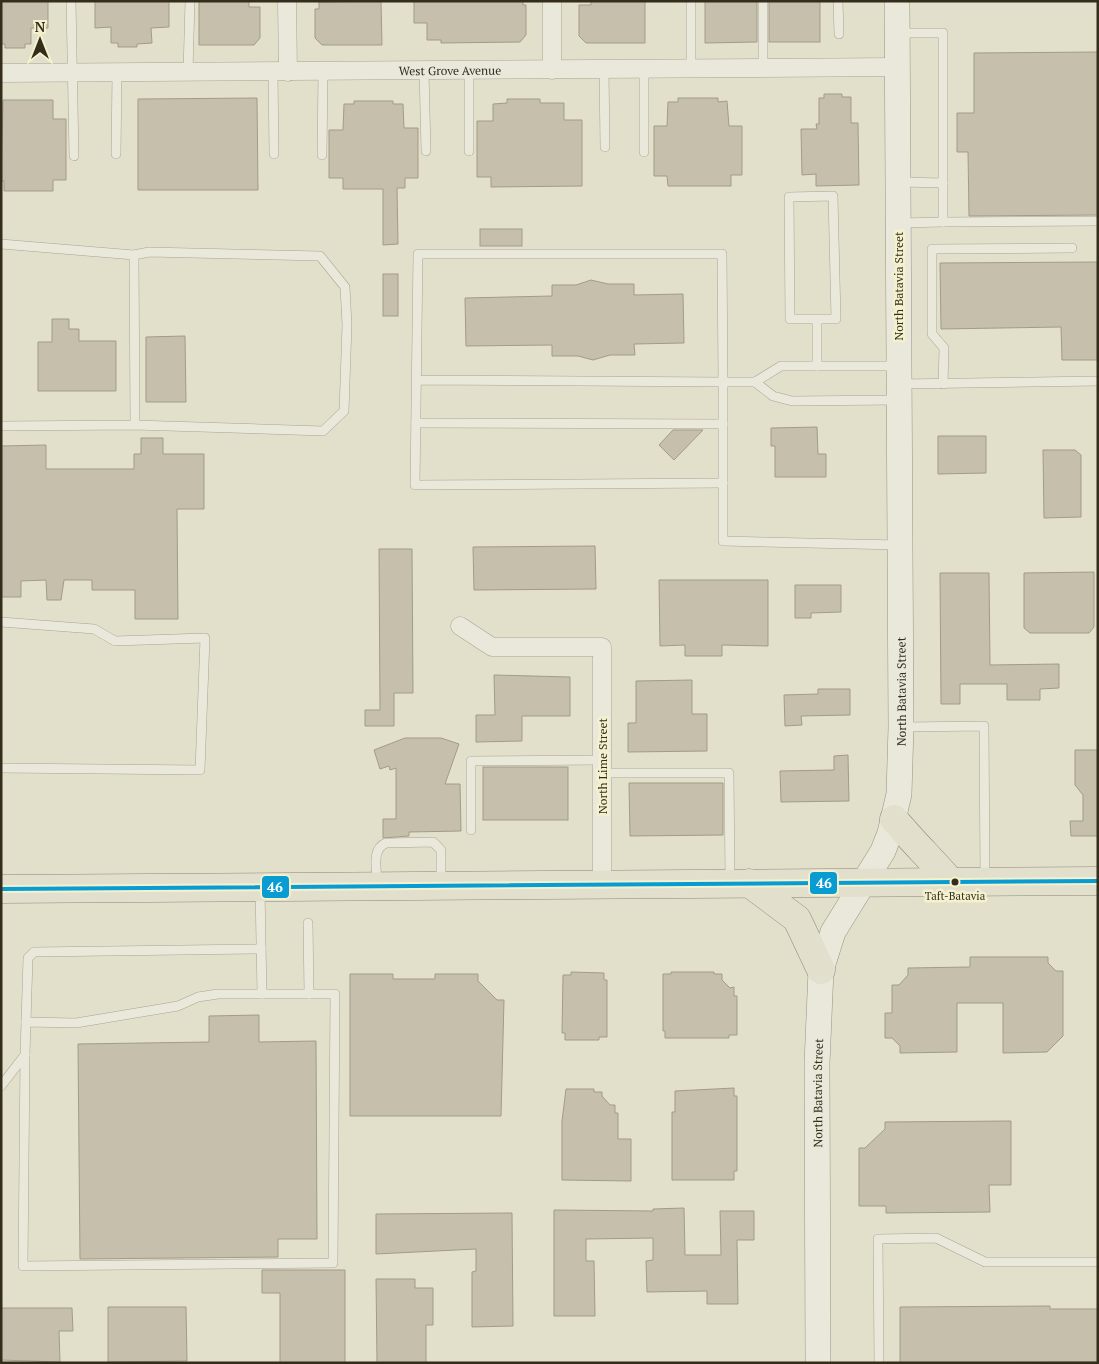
<svg xmlns="http://www.w3.org/2000/svg" width="1099" height="1364" viewBox="0 0 1099 1364" font-family="'PT Serif',serif">
	<style>
		.building { fill: #c5bfab; stroke: #a29b89 }
		.lines { fill: none; stroke-linecap: round; stroke-linejoin: round }
		.lane-casing { stroke: #a7a493; stroke-width: 10 }
		.street-casing { stroke: #a7a493; stroke-width: 19 }
		.secondary-casing { stroke: #969383; stroke-width: 26 }
		.primary-casing { stroke: #8c897a; stroke-width: 29 }
		.lane { stroke: #eae8db; stroke-width: 9 }
		.street { stroke: #eae8db; stroke-width: 18 }
		.secondary { stroke: #eae8db; stroke-width: 25 }
		.primary { stroke: #e2e0cc; stroke-width: 28 }
		.bus-1-casing { stroke: #f4f1ce; stroke-width: 8 }
		.bus-1 { stroke: #089cd2; stroke-width: 4 }
		.bus-dot { fill: #342d1c; stroke: #f4f1ce; stroke-width: 2 }
		.labels { text-anchor: middle; dominant-baseline: central; stroke-width: 5; stroke-linejoin: round; paint-order: stroke }
		.bus-label { font-size: 11px; fill: #342d1c; stroke: #f4f1ce }
		.street-label { font-size: 12px; fill: #342d1c; stroke: #f4f1ce }
		.line-badge { stroke: #f4f1ce; stroke-width: 2 }
		.badge-label { font-size: 14px; text-anchor: middle; font-weight: bold; fill: #fff }
	</style>
	<rect width="100%" height="100%" fill="#e2e0ca"/>
	<g class="building">
		<polygon points="1,1 48,1 48,28 31,28 31,44 25,44 25,48 5,48 5,44 1,44"/>
		<polygon points="95,1 169,1 169,27 151,28 152,43 137,44 137,47 118,47 118,43 111,43 111,27 95,28"/>
		<polygon points="199,1 249,1 249,7 260,7 260,38 254,45 199,45"/>
		<polygon points="381,1 382,45 322,45 315,38 315,9 319,9 319,2"/>
		<polygon points="414,1 523,1 523,5 526,5 526,35 520,42 441,43 441,40 427,40 427,23 414,23"/>
		<polygon points="591,1 645,1 645,43 586,43 579,36 579,5 591,5"/>
		<polygon points="705,1 757,1 757,42 705,43"/>
		<rect x="769" y="1" width="51" height="41"/>
		<polygon points="1098,52 1098,215 969,216 968,152 957,152 957,113 974,113 974,53"/>
		<polygon points="824,94 842,94 842,97 851,97 851,123 858,123 859,185 816,186 816,174 802,175 801,129 817,129 816,124 819,124 819,98 824,98"/>
		<polygon points="257,98 258,190 138,190 138,99"/>
		<polygon points="678,98 718,98 718,102 727,101 729,126 742,126 742,175 731,175 731,186 668,186 667,176 654,176 654,126 667,126 668,102 678,102"/>
		<polygon points="507,99 540,99 540,103 564,103 564,120 582,120 582,186 491,187 491,177 477,177 477,121 493,121 493,104 507,103"/>
		<polygon points="3,100 53,100 53,119 66,119 66,180 53,180 53,191 4,191 4,181 1,181"/>
		<polygon points="354,101 393,101 393,104 403,104 404,128 418,128 418,178 405,178 405,188 397,188 398,244 383,245 383,189 343,189 343,178 329,178 329,130 343,130 344,104 354,104"/>
		<rect x="480" y="229" width="42" height="17"/>
		<polygon points="1098,262 1098,360 1062,360 1061,327 941,329 940,263"/>
		<rect x="383" y="274" width="15" height="42"/>
		<polygon points="591,280 608,284 634,284 634,295 683,294 684,343 634,344 635,355 610,355 593,360 578,356 552,356 552,345 466,346 465,298 552,296 552,285 576,285"/>
		<polygon points="52,319 69,319 69,329 79,329 79,341 116,341 116,391 38,391 38,342 52,342"/>
		<polygon points="185,336 186,402 146,402 146,337"/>
		<polygon points="817,427 818,454 826,454 826,477 775,477 775,446 771,446 771,428"/>
		<polygon points="673,430 703,430 674,460 659,445"/>
		<polygon points="938,436 986,436 986,473 938,474"/>
		<polygon points="141,438 163,438 163,454 204,454 204,509 177,509 178,619 135,619 135,590 92,590 92,580 64,580 61,600 47,600 46,580 21,581 21,597 1,597 1,446 46,445 46,469 134,469 134,454 141,454"/>
		<polygon points="1043,450 1075,450 1081,455 1081,517 1044,518"/>
		<polygon points="595,546 596,589 474,590 473,547"/>
		<polygon points="379,549 412,549 413,693 394,693 394,726 365,726 365,710 380,710"/>
		<polygon points="1094,572 1094,627 1089,633 1030,633 1024,628 1024,573"/>
		<polygon points="940,573 989,573 990,665 1059,664 1059,688 1040,689 1040,700 1007,700 1007,684 960,684 960,704 941,704"/>
		<polygon points="659,580 768,580 768,646 722,645 722,656 685,656 685,645 660,646"/>
		<polygon points="795,585 841,585 841,612 811,613 811,618 795,618"/>
		<polygon points="494,675 570,677 570,716 522,716 522,741 476,742 476,715 495,715"/>
		<polygon points="692,680 692,714 707,714 707,751 628,752 628,723 636,723 636,681"/>
		<polygon points="818,689 850,689 850,715 801,716 802,725 785,726 784,695 818,694"/>
		<polygon points="405,738 441,738 459,744 445,784 460,784 461,831 409,832 409,836 383,838 383,819 396,819 396,768 390,770 389,766 380,769 374,750"/>
		<polygon points="1075,750 1098,750 1098,836 1071,836 1070,821 1083,821 1083,795 1075,785"/>
		<polygon points="848,755 849,801 781,802 780,771 834,770 834,756"/>
		<rect x="483" y="767" width="85" height="53"/>
		<polygon points="629,783 723,783 723,835 630,836"/>
		<polygon points="970,957 1048,957 1048,963 1056,971 1063,971 1063,1036 1047,1052 1003,1053 1003,1003 957,1003 957,1052 900,1053 900,1046 892,1038 885,1038 885,1013 892,1013 892,985 899,985 908,975 908,968 970,967"/>
		<polygon points="571,972 604,973 604,980 607,980 607,1037 599,1037 599,1040 565,1040 565,1033 562,1033 563,975 571,975"/>
		<polygon points="671,972 714,972 714,974 722,974 722,980 730,988 734,987 734,996 737,996 737,1035 729,1035 729,1038 665,1038 665,1031 663,1031 663,974 671,974"/>
		<polygon points="350,974 393,974 393,979 435,979 435,974 478,974 478,981 497,1000 504,1000 501,1116 350,1116"/>
		<polygon points="259,1015 259,1042 316,1041 317,1239 278,1239 278,1257 80,1259 78,1044 209,1042 209,1016"/>
		<polygon points="734,1088 734,1096 737,1096 737,1171 734,1171 734,1180 672,1180 672,1112 675,1112 675,1091"/>
		<polygon points="566,1089 594,1089 594,1092 602,1092 602,1096 610,1105 615,1105 615,1113 618,1113 618,1139 631,1139 631,1181 562,1180 562,1121"/>
		<polygon points="1011,1121 1011,1185 989,1185 990,1212 886,1213 886,1206 859,1206 859,1148 865,1148 885,1129 885,1122"/>
		<polygon points="684,1208 685,1255 721,1255 720,1211 754,1211 754,1240 737,1240 738,1304 707,1304 707,1291 647,1292 646,1261 653,1260 653,1238 586,1239 586,1261 594,1261 595,1316 554,1316 554,1210 653,1211 653,1209"/>
		<polygon points="512,1213 513,1326 472,1327 472,1272 476,1271 476,1249 376,1254 376,1214"/>
		<polygon points="262,1270 345,1270 345,1363 280,1363 280,1293 262,1293"/>
		<polygon points="376,1279 415,1279 415,1288 433,1288 433,1325 426,1325 426,1363 377,1363"/>
		<polygon points="1050,1306 1050,1309 1098,1309 1098,1362 900,1363 900,1307"/>
		<polygon points="108,1307 186,1307 187,1361 108,1362"/>
		<polygon points="1,1308 72,1308 73,1331 59,1331 60,1362 1,1360"/>
	</g>
	<g class="lines">
		<g class="lane-casing">
			<g id="lane">
				<polyline points="71,1 74,156"/>
				<polyline points="691,1 691,69"/>
				<polyline points="838,1 839,34"/>
				<polyline points="898,33 943,33 943,183 900,182"/>
				<polyline points="763,68 763,1"/>
				<polyline points="604,69 605,147"/>
				<polyline points="644,69 644,152"/>
				<polyline points="424,71 426,151"/>
				<polyline points="188,72 190,1"/>
				<polyline points="273,72 274,154"/>
				<polyline points="469,72 469,151"/>
				<polyline points="116,154 117,73"/>
				<polyline points="322,155 323,72"/>
				<polyline points="943,222 1098,221"/>
				<polyline points="901,223 943,222 943,183"/>
				<polyline points="1,244 134,255"/>
				<polyline points="817,319 836,319 833,196 789,197 790,319 817,319 817,366"/>
				<polyline points="416,380 723,382 722,254 418,254 415,485 723,483"/>
				<polyline points="755,382 723,382 723,541 899,545"/>
				<polyline points="901,384 1098,381"/>
				<polyline points="943,384 944,348 932,334 932,249 1072,248"/>
				<polyline points="897,400 792,401 773,396 755,382 781,366 898,366"/>
				<polyline points="416,423 723,424"/>
				<polyline points="1,426 135,425 323,431 344,411 347,325 345,287 320,256 149,252 134,255 135,425"/>
				<polyline points="1,622 94,629 115,641 205,638 200,770 1,768"/>
				<polyline points="904,727 984,726 985,878"/>
				<polyline points="601,773 729,773 730,880"/>
				<polyline points="471,830 471,761 601,760"/>
				<path d="M377,883C377,870 371,849 386,843L433,842L441,850V884"/>
				<polyline points="308,923 309,994"/>
				<polyline points="26,1022 28,958 34,952 261,949"/>
				<polyline points="25,1055 23,1266 333,1263 335,994 262,994"/>
				<polyline points="1,1086 25,1055 26,1022 76,1023 178,1006 198,997 218,994 262,994 260,889"/>
				<polyline points="879,1363 878,1239 936,1238 985,1262 1098,1262"/>
			</g>
		</g>
		<g class="street-casing">
			<g id="street">
				<polyline points="287,1 288,72"/>
				<polyline points="552,1 552,70"/>
				<path id="s1" d="M1,73L897,67"/>
				<polyline points="460,626 492,647 602,647 602,884"/>
			</g>
		</g>
		<g class="secondary-casing">
			<g id="secondary">
				<path id="s2" d="M818,1363L817,1064L821,970L833,932L883,851L890,833L899,794L901,727L897,1"/>
			</g>
		</g>
		<g class="primary-casing">
			<g id="primary">
				<path d="M894,819C912,841 932,860 950,881"/>
				<polyline points="749,883 797,919 821,970"/>
				<polyline points="1,889 1098,881"/>
			</g>
		</g>
		<use href="#lane" class="lane"/>
		<use href="#street" class="street"/>
		<use href="#secondary" class="secondary"/>
		<use href="#primary" class="primary"/>
		<g class="bus-1-casing">
			<polyline id="bus-1" points="1,889 1098,881"/>
		</g>
		<use href="#bus-1" class="bus-1"/>
	</g>
	<circle class="bus-dot" cx="955" cy="882" r="4.5"/>
	<g class="labels">
		<g class="bus-label">
			<text x="955" y="896">Taft-Batavia</text>
		</g>
		<g class="street-label">
			<text stroke="none"><textPath href="#s1" startOffset="449">West Grove Avenue</textPath></text>
			<text transform="translate(898 286) rotate(-90)">North Batavia Street</text>
			<text stroke="none"><textPath href="#s2" startOffset="690">North Batavia Street</textPath></text>
			<text transform="translate(602 766) rotate(-90)">North Lime Street</text>
			<text stroke="none"><textPath href="#s2" startOffset="270">North Batavia Street</textPath></text>
		</g>
	</g>
	<g class="line-badge">
		<rect x="809" y="871" width="29" height="24" rx="5" fill="#089cd2"/>
		<rect x="261" y="875" width="29" height="24" rx="5" fill="#089cd2"/>
	</g>
	<g class="badge-label">
		<text x="824" y="888">46</text>
		<text x="275" y="892">46</text>
	</g>
	<rect width="1099" height="1364" fill="none" stroke="#342d1c" stroke-width="5"/>
	<g transform="translate(40 40)" stroke="#f4f1ce" stroke-width="4" paint-order="stroke">
	<path d="M0-4L9 19L0 12L-9 19Z" fill="#342d1c"/>
	<text y="-8" font-size="14" font-weight="bold" text-anchor="middle" fill="#342d1c">N</text>
	</g>
</svg>
